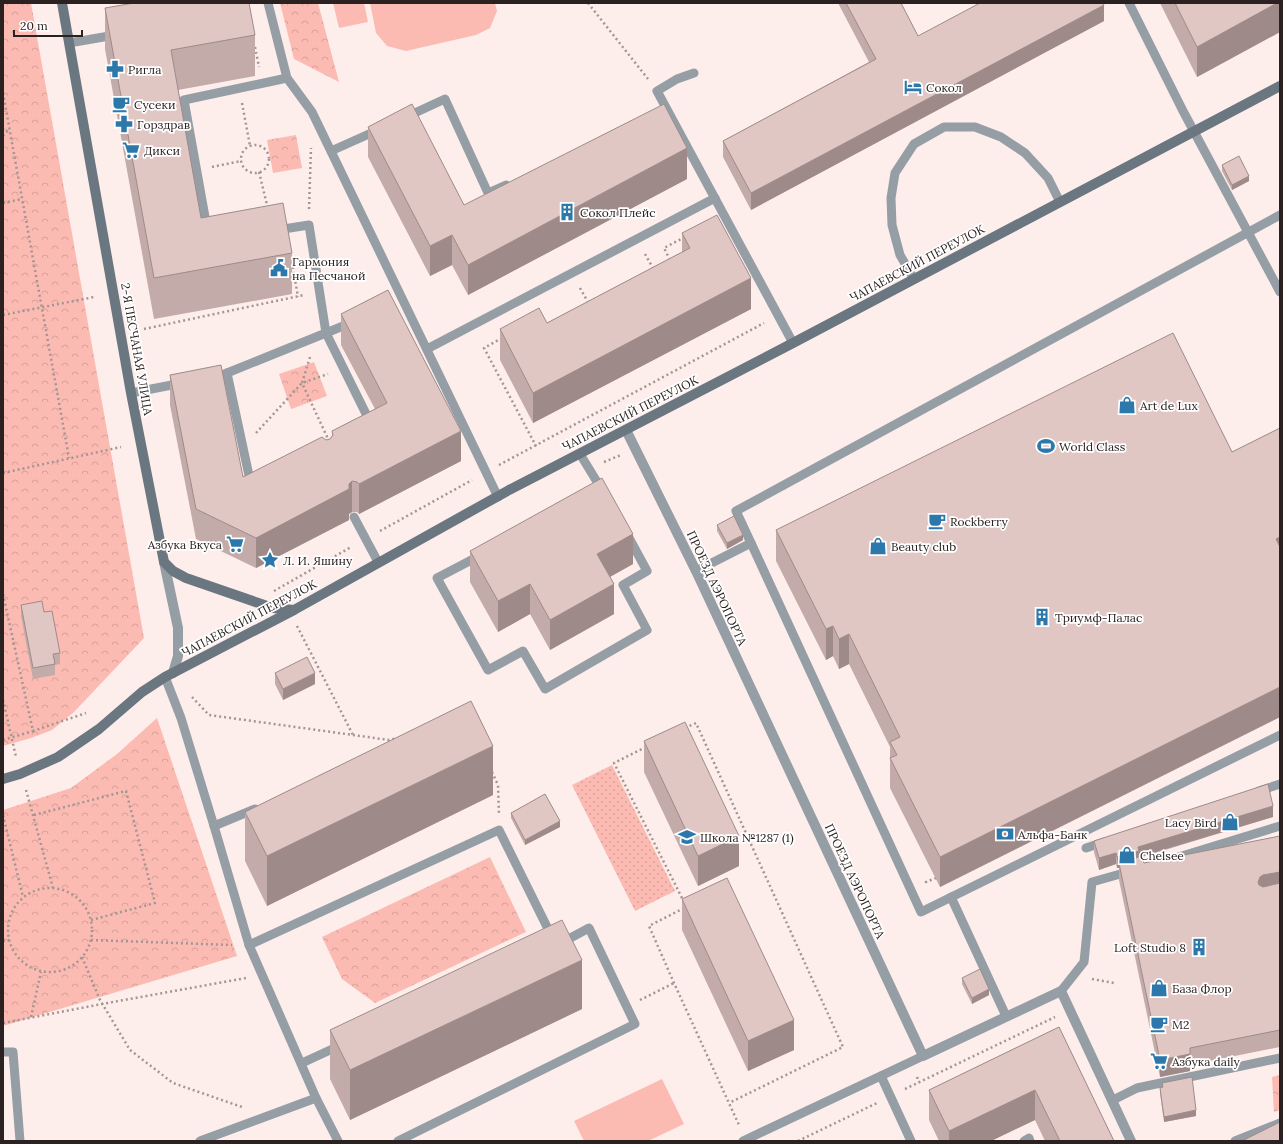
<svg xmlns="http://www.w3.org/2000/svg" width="1283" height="1144" viewBox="0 0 1283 1144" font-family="Lora,serif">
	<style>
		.grass { fill: url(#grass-dots) }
		.park { fill: url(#park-crowns) }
		.pitch { fill: #fcbbb2 }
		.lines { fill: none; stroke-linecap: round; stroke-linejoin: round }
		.path { stroke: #a29593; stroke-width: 2.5; stroke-dasharray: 2 3; stroke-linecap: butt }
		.lane { stroke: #969ea5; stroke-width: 9 }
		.street { stroke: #969ea5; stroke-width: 10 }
		.secondary { stroke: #6b7780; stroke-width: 10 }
		.wall { fill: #c2aba9 }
		.shaded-wall { fill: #9e8b89 }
		.building { fill: #e1c7c4; stroke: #9e8b89 }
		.labels { text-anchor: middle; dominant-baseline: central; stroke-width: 3.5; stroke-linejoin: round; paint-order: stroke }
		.poi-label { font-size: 12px; fill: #2b2120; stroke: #fff; text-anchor: start }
		.street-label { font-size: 12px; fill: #2b2120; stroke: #fff }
	</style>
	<defs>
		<pattern id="grass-dots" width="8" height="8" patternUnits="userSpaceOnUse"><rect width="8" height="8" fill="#fcbbb2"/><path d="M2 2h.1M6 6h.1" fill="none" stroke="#d8a099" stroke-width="1.8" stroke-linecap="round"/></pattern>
		<pattern id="park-crowns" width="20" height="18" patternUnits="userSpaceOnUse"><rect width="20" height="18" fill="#fcbbb2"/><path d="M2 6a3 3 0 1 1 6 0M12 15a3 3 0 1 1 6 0" fill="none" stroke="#d8a099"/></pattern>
	</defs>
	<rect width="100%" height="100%" fill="#feeeeb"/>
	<polygon class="grass" points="612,765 675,891 635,911 572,785"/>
	<g class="park">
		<polygon points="3,3 31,3 144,638 74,712 52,730 31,738 3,746"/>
		<polygon points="280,3 318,3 339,82 294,59"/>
		<polygon points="296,135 302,168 273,173 267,140"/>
		<polygon points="314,362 327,396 291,409 279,374"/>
		<polygon points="157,718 237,956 3,1026 3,810 71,788 117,754"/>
		<polygon points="490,857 526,932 375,1003 342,979 322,937"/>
		<polygon points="1280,1075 1280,1110 1274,1112 1272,1077"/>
	</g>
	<g class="pitch">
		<polygon points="333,3 364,3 368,22 339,28"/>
		<polygon points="370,3 495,3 497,11 490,28 476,35 406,51 387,46 376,33"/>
		<polygon points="662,1079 684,1124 648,1141 584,1141 574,1121"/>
	</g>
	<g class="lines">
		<g class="path">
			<polyline points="588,3 648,79"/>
			<polyline points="255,47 259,67"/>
			<polyline points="3,93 69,458"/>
			<polyline points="242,103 250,146"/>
			<polyline points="3,136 9,129"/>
			<circle cx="255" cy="159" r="14"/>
			<polyline points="212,167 241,161"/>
			<polyline points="259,172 268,209"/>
			<polyline points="3,203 22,199"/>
			<polyline points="309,209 311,148"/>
			<polyline points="645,254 654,270"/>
			<polyline points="670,260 664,248 683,238"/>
			<polyline points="292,262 298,297"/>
			<polyline points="580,288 589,304"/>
			<polyline points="3,315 94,297"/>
			<polyline points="144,329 304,295"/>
			<polyline points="502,338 484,348 536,446"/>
			<polyline points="310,357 302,383 329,441"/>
			<polyline points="256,433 302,383 328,374"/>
			<polyline points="604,462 621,455"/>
			<polyline points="499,465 764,323"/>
			<polyline points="3,473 121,447"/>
			<polyline points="380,531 472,480"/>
			<polyline points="274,591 351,547"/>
			<polyline points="3,594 33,731 86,713"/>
			<polyline points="297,626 353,735"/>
			<polyline points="192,697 209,715 389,740 397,738"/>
			<polyline points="3,700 16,757"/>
			<polyline points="685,728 696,723 843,1047 729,1103"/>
			<polyline points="3,740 33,731"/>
			<polyline points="646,747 614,763 684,902"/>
			<polyline points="492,772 498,785 499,815"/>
			<polyline points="26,790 53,888"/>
			<polyline points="3,815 23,897"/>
			<polyline points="34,815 126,791 155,903 91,920"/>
			<polyline points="926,881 926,882 936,878"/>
			<circle cx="50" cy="930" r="42"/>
			<polyline points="684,908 649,926 674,983 739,1125"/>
			<polyline points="91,940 232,945"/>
			<polyline points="3,941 9,940"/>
			<polyline points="82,957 100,1000 130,1050 173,1083 242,1107"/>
			<polyline points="1092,979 1114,983"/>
			<polyline points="640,1000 674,983"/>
			<polyline points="31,1017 41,972"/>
			<polyline points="3,1023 102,1004 246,978"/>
			<polyline points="917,1077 919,1082"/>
			<polyline points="905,1089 1055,1017"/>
			<polyline points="798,1141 877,1103"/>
		</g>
		<g class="lane">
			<polyline points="268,3 287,78 312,112 498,497"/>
			<polyline points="1129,3 1183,111 1280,292"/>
			<polyline points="69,43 115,35"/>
			<polyline points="694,73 677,79 657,91 793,343"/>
			<polyline points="406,117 445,99 488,193 506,185"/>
			<polyline points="331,151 378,130"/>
			<polyline points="207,228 184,100 287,78"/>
			<polyline points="277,230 309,225 326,333 371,424"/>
			<polyline points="914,279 900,255 892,225 891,198 895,173 914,144 944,127 975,127 1001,137 1025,153 1048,178 1060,202"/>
			<polyline points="427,349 715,198"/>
			<polyline points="227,373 251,485"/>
			<polyline points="222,375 227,373 353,322"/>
			<polyline points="131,393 182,383"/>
			<polyline points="580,454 602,490"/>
			<polyline points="354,517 378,562"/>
			<polyline points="751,543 921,912 1280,735"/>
			<polyline points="481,555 437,578 488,670 523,651 545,689 647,630 623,585 647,571 628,536"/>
			<polyline points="696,571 751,543 736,511 1280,215"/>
			<polyline points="165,677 181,718 214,826 255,809"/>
			<polyline points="1259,791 1280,784"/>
			<polyline points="214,826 249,945 316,1098 338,1141"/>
			<polyline points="1086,848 1104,842"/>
			<polyline points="1172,859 1280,826"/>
			<polyline points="951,897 1006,1016"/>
			<polyline points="249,945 499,830 552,937"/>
			<polyline points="1061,991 1084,962 1092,882 1131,871"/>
			<polyline points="3,1052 13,1052 20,1141"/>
			<polyline points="302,1063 341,1045"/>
			<polyline points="881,1076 911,1141"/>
			<polyline points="1113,1100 1137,1088 1280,1058"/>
			<polyline points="200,1141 316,1098"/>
			<polyline points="398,1141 635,1024 589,928 561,943"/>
			<polyline points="743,1141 923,1056"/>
			<polyline points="1024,1141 1029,1138 1030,1141"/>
			<polyline points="1235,1141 1280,1123"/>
		</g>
		<g class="street">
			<polyline points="626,430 696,571 923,1056 1061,991 1131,1141"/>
			<polyline points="164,562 178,628 178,656 173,673"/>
		</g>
		<g class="secondary">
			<polyline points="62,3 131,393 164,562 173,571 186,578 273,608 294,610"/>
			<polyline points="3,779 20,774 58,757 99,729 142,692 165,677 294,610 509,490 793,343 1280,86"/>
		</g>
	</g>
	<g class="wall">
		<polygon points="838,3 901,3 918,36 1104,21 751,210 723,157 723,141 869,62"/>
		<polygon points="1160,3 1280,3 1280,32 1197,77"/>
		<polygon points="105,8 255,35 255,76 178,90 201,218 292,253 292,294 154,319 105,49"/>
		<polygon points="368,127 464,205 687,179 468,295 452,265 430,276 368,157"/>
		<polygon points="1222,165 1249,181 1232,190 1222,171"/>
		<polygon points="682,233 751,309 533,423 500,360 500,329 547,323 682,252"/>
		<polygon points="341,314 461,461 359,514 357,512 352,512 349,514 349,520 256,568 196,539 170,405 170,375 243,477 326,440 330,439 332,436 332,431 375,409 341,345"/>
		<polygon points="1280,428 1280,717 940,887 890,788 890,747 849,664 839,669 833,656 826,660 776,561 776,530 1232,452"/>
		<polygon points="717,525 743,540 727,549 717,531"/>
		<polygon points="470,551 633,564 610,577 614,614 550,650 530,614 498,632 470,582"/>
		<polygon points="21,605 44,612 60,653 60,664 55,665 55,675 33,679 21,616"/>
		<polygon points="275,673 315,684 283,700 275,684"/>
		<polygon points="644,741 739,866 698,886 644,772"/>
		<polygon points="493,795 267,906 245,861 245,812"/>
		<polygon points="511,813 560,827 525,845 511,818"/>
		<polygon points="1273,817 1142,857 1144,863 1280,836 1280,1047 1190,1065 1190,1071 1160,1077 1119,880 1119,868 1117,868 1116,864 1099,870 1094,852 1094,841"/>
		<polygon points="682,899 794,1050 748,1071 682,930"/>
		<polygon points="962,978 989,995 972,1004 962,984"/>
		<polygon points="582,1009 350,1120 330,1079 330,1030"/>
		<polygon points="1059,1027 1114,1141 1045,1141 1035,1120 991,1141 939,1141 929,1120 929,1090"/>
		<polygon points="1162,1083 1196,1116 1164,1122 1160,1093 1160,1088 1162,1087"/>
	</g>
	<g class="shaded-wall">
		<polygon points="1277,3 1280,3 1280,32 1197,77 1197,47"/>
		<polygon points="1104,5 1104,21 751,210 751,193"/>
		<polygon points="687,148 687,179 468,295 468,265"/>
		<polygon points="1249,176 1249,181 1232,190 1232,185"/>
		<polygon points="452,235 452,265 430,276 430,246"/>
		<polygon points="751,278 751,309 533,423 533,393"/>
		<polygon points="461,431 461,461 359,514 359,484"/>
		<polygon points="352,481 352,512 349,514 349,520 256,568 256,538 349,484"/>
		<polygon points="633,534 633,564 597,584 597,554"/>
		<polygon points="743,535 743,540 727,549 727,543"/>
		<polygon points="1280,537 1280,567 1276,539"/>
		<polygon points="530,584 530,614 498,632 498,601"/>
		<polygon points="614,584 614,614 550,650 550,620"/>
		<polygon points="833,626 833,656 826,660 826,629"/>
		<polygon points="849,634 849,664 839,669 839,639"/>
		<polygon points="315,673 315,684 283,700 283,689"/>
		<polygon points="1280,687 1280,717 940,887 940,857"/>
		<polygon points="493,746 493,795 267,906 267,856"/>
		<polygon points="1273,806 1273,817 1119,863 1119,868 1117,868 1117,857 1138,847"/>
		<polygon points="560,821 560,827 525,845 525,840"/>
		<polygon points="739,836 739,866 698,886 698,856"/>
		<polygon points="1116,853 1116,864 1099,870 1099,858"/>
		<polygon points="1280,872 1280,888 1263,892 1258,882 1260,877 1263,875"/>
		<polygon points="582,960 582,1009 350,1120 350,1070"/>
		<polygon points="989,989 989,995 972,1004 972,998"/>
		<polygon points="794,1020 794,1050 748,1071 748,1041"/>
		<polygon points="1190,1054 1190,1071 1160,1077 1160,1060"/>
		<polygon points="1035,1090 1035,1120 991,1141 949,1141 949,1131"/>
		<polygon points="1196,1110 1196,1116 1164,1122 1164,1117"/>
	</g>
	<g class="building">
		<polygon points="134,3 249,3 255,35 171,50 201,218 283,203 292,253 154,278 105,8"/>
		<polygon points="846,3 901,3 918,36 980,3 1103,3 1104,5 751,193 723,141 876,59"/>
		<polygon points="1175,3 1277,3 1197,47"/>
		<polygon points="412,104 464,205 664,104 687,148 468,265 452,235 430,246 368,127"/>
		<polygon points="1239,156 1249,176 1232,185 1222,165"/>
		<polygon points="717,215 751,278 533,393 500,329 539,308 547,323 665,261 690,248 682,233"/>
		<polygon points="388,290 461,431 359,484 357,482 352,481 349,484 349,489 256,538 196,509 170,375 221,365 243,477 322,437 326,440 330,439 333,435 332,431 387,403 341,314"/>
		<polygon points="1173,333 1232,452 1280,428 1280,537 1276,539 1280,547 1280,687 940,857 890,758 897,755 890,742 900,737 849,634 839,639 833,626 826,629 776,530"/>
		<polygon points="602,478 633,534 597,554 614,584 550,620 530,584 498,601 470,551"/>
		<polygon points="734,516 743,535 727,543 717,525"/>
		<polygon points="42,601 44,612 52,611 60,653 53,654 55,664 33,668 21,605"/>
		<polygon points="307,657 315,673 283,689 275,673"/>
		<polygon points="471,701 493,746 267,856 245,812"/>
		<polygon points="685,722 739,836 698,856 644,741"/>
		<polygon points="1268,784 1273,806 1138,847 1139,851 1117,857 1116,853 1099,858 1094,841"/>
		<polygon points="545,794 560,821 525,840 511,813"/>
		<polygon points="1280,836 1280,872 1263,875 1260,877 1258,882 1259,885 1263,887 1280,883 1280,1030 1190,1048 1190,1054 1160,1060 1119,863 1142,856 1144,863"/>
		<polygon points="727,878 794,1020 748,1041 682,899"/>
		<polygon points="562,920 582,960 350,1070 330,1030"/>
		<polygon points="980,969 989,989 972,998 962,978"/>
		<polygon points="1059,1027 1114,1141 1060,1141 1035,1090 949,1131 929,1090"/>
		<polygon points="1192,1077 1196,1110 1164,1117 1160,1088 1163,1087 1162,1083"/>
		<polygon points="1280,1122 1280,1141 1242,1141"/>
	</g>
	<defs>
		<g id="pharmacy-bare" transform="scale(1.38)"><path d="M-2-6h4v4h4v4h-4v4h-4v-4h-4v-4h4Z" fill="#2c78ab" stroke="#fff" stroke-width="2.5" paint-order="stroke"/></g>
		<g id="hotel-bare" transform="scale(1.38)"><path d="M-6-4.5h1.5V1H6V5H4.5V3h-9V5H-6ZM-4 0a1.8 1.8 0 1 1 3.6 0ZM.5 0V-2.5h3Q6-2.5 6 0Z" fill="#2c78ab" stroke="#fff" stroke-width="2.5" paint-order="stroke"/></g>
		<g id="cafe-bare" transform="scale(1.38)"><path d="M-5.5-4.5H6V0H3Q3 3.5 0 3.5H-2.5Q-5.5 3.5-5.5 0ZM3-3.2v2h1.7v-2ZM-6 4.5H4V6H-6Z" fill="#2c78ab" stroke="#fff" stroke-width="2.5" paint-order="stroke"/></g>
		<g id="supermarket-bare" transform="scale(1.38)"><path d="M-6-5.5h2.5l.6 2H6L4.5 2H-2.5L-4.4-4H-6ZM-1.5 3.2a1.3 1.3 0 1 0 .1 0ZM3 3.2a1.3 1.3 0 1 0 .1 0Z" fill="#2c78ab" stroke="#fff" stroke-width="2.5" paint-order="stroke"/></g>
		<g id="building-bare" transform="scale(1.38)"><path d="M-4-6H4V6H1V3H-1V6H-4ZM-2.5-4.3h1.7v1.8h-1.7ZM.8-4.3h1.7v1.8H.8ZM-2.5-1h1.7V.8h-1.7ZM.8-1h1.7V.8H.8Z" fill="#2c78ab" stroke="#fff" stroke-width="2.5" paint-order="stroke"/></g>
		<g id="civic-bare" transform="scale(1.38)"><path d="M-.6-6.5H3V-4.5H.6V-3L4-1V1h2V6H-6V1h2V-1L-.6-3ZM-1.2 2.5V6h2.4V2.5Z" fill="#2c78ab" stroke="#fff" stroke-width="2.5" paint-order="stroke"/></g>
		<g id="shop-bare" transform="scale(1.38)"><path d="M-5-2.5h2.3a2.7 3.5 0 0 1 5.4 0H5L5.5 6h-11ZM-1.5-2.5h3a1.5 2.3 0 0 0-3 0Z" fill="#2c78ab" stroke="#fff" stroke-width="2.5" paint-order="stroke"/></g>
		<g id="stadium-bare" transform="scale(1.38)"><path d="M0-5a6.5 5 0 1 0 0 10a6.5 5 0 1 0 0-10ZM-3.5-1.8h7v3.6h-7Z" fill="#2c78ab" stroke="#fff" stroke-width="2.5" paint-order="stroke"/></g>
		<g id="sight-bare" transform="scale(1.38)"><path d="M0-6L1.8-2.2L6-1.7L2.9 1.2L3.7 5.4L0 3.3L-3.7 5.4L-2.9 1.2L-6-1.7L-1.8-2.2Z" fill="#2c78ab" stroke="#fff" stroke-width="2.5" paint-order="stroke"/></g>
		<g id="bank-bare" transform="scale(1.38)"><path d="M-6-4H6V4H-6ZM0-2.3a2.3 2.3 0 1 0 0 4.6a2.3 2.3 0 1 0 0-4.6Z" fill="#2c78ab" stroke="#fff" stroke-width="2.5" paint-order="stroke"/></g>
		<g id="school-bare" transform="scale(1.38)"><path d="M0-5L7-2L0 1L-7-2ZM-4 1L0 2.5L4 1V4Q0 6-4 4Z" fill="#2c78ab" stroke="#fff" stroke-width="2.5" paint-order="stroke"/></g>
	</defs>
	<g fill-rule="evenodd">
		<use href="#pharmacy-bare" x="115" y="69"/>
		<use href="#hotel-bare" x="913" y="87"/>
		<use href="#cafe-bare" x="121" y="104"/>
		<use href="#pharmacy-bare" x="124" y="124"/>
		<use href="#supermarket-bare" x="131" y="150"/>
		<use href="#building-bare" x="567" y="212"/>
		<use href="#civic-bare" x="279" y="268"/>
		<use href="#shop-bare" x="1127" y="405"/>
		<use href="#stadium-bare" x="1046" y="446"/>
		<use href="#cafe-bare" x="937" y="521"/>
		<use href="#supermarket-bare" x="235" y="544"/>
		<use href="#shop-bare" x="878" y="546"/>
		<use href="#sight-bare" x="270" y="560"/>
		<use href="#building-bare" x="1042" y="617"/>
		<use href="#shop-bare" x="1230" y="822"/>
		<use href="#bank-bare" x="1005" y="834"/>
		<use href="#school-bare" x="687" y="837"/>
		<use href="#shop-bare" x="1127" y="855"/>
		<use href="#building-bare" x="1199" y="947"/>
		<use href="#shop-bare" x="1159" y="988"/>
		<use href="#cafe-bare" x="1159" y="1024"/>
		<use href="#supermarket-bare" x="1159" y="1061"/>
	</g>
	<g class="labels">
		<g class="poi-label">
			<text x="128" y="69">Ригла</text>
			<text x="926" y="87">Сокол</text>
			<text x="134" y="104">Сусеки</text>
			<text x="137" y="124">Горздрав</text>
			<text x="144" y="150">Дикси</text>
			<text x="580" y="212">Сокол Плейс</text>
			<text x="292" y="261">Гармония<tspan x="292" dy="14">на Песчаной</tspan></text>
			<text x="1140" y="405">Art de Lux</text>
			<text x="1059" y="446">World Class</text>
			<text x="950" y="521">Rockberry</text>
			<text x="222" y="544" text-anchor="end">Азбука Вкуса</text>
			<text x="891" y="546">Beauty club</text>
			<text x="283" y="560">Л. И. Яшину</text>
			<text x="1055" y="617">Триумф-Палас</text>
			<text x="1217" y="822" text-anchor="end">Lacy Bird</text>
			<text x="1018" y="834">Альфа-Банк</text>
			<text x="700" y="837">Школа №1287 (1)</text>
			<text x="1140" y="855">Chelsee</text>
			<text x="1186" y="947" text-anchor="end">Loft Studio 8</text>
			<text x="1172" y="988">База Флор</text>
			<text x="1172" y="1024">M2</text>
			<text x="1172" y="1061">Азбука daily</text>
		</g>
		<g class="street-label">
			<text transform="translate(917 263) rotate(-28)">ЧАПАЕВСКИЙ ПЕРЕУЛОК</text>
			<text transform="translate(137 349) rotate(80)">2-Я ПЕСЧАНАЯ УЛИЦА</text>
			<text transform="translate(630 413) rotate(-27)">ЧАПАЕВСКИЙ ПЕРЕУЛОК</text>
			<text transform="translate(717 588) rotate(65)">ПРОЕЗД АЭРОПОРТА</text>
			<text transform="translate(249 618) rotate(-28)">ЧАПАЕВСКИЙ ПЕРЕУЛОК</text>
			<text transform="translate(855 881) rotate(65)">ПРОЕЗД АЭРОПОРТА</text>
		</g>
	</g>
	<rect width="1283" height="1144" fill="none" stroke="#2b2120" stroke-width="8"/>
	<path d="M14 30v6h68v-6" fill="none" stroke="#2b2120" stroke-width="2"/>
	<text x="20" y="30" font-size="12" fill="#2b2120" stroke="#ffffff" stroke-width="3" paint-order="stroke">20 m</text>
</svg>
